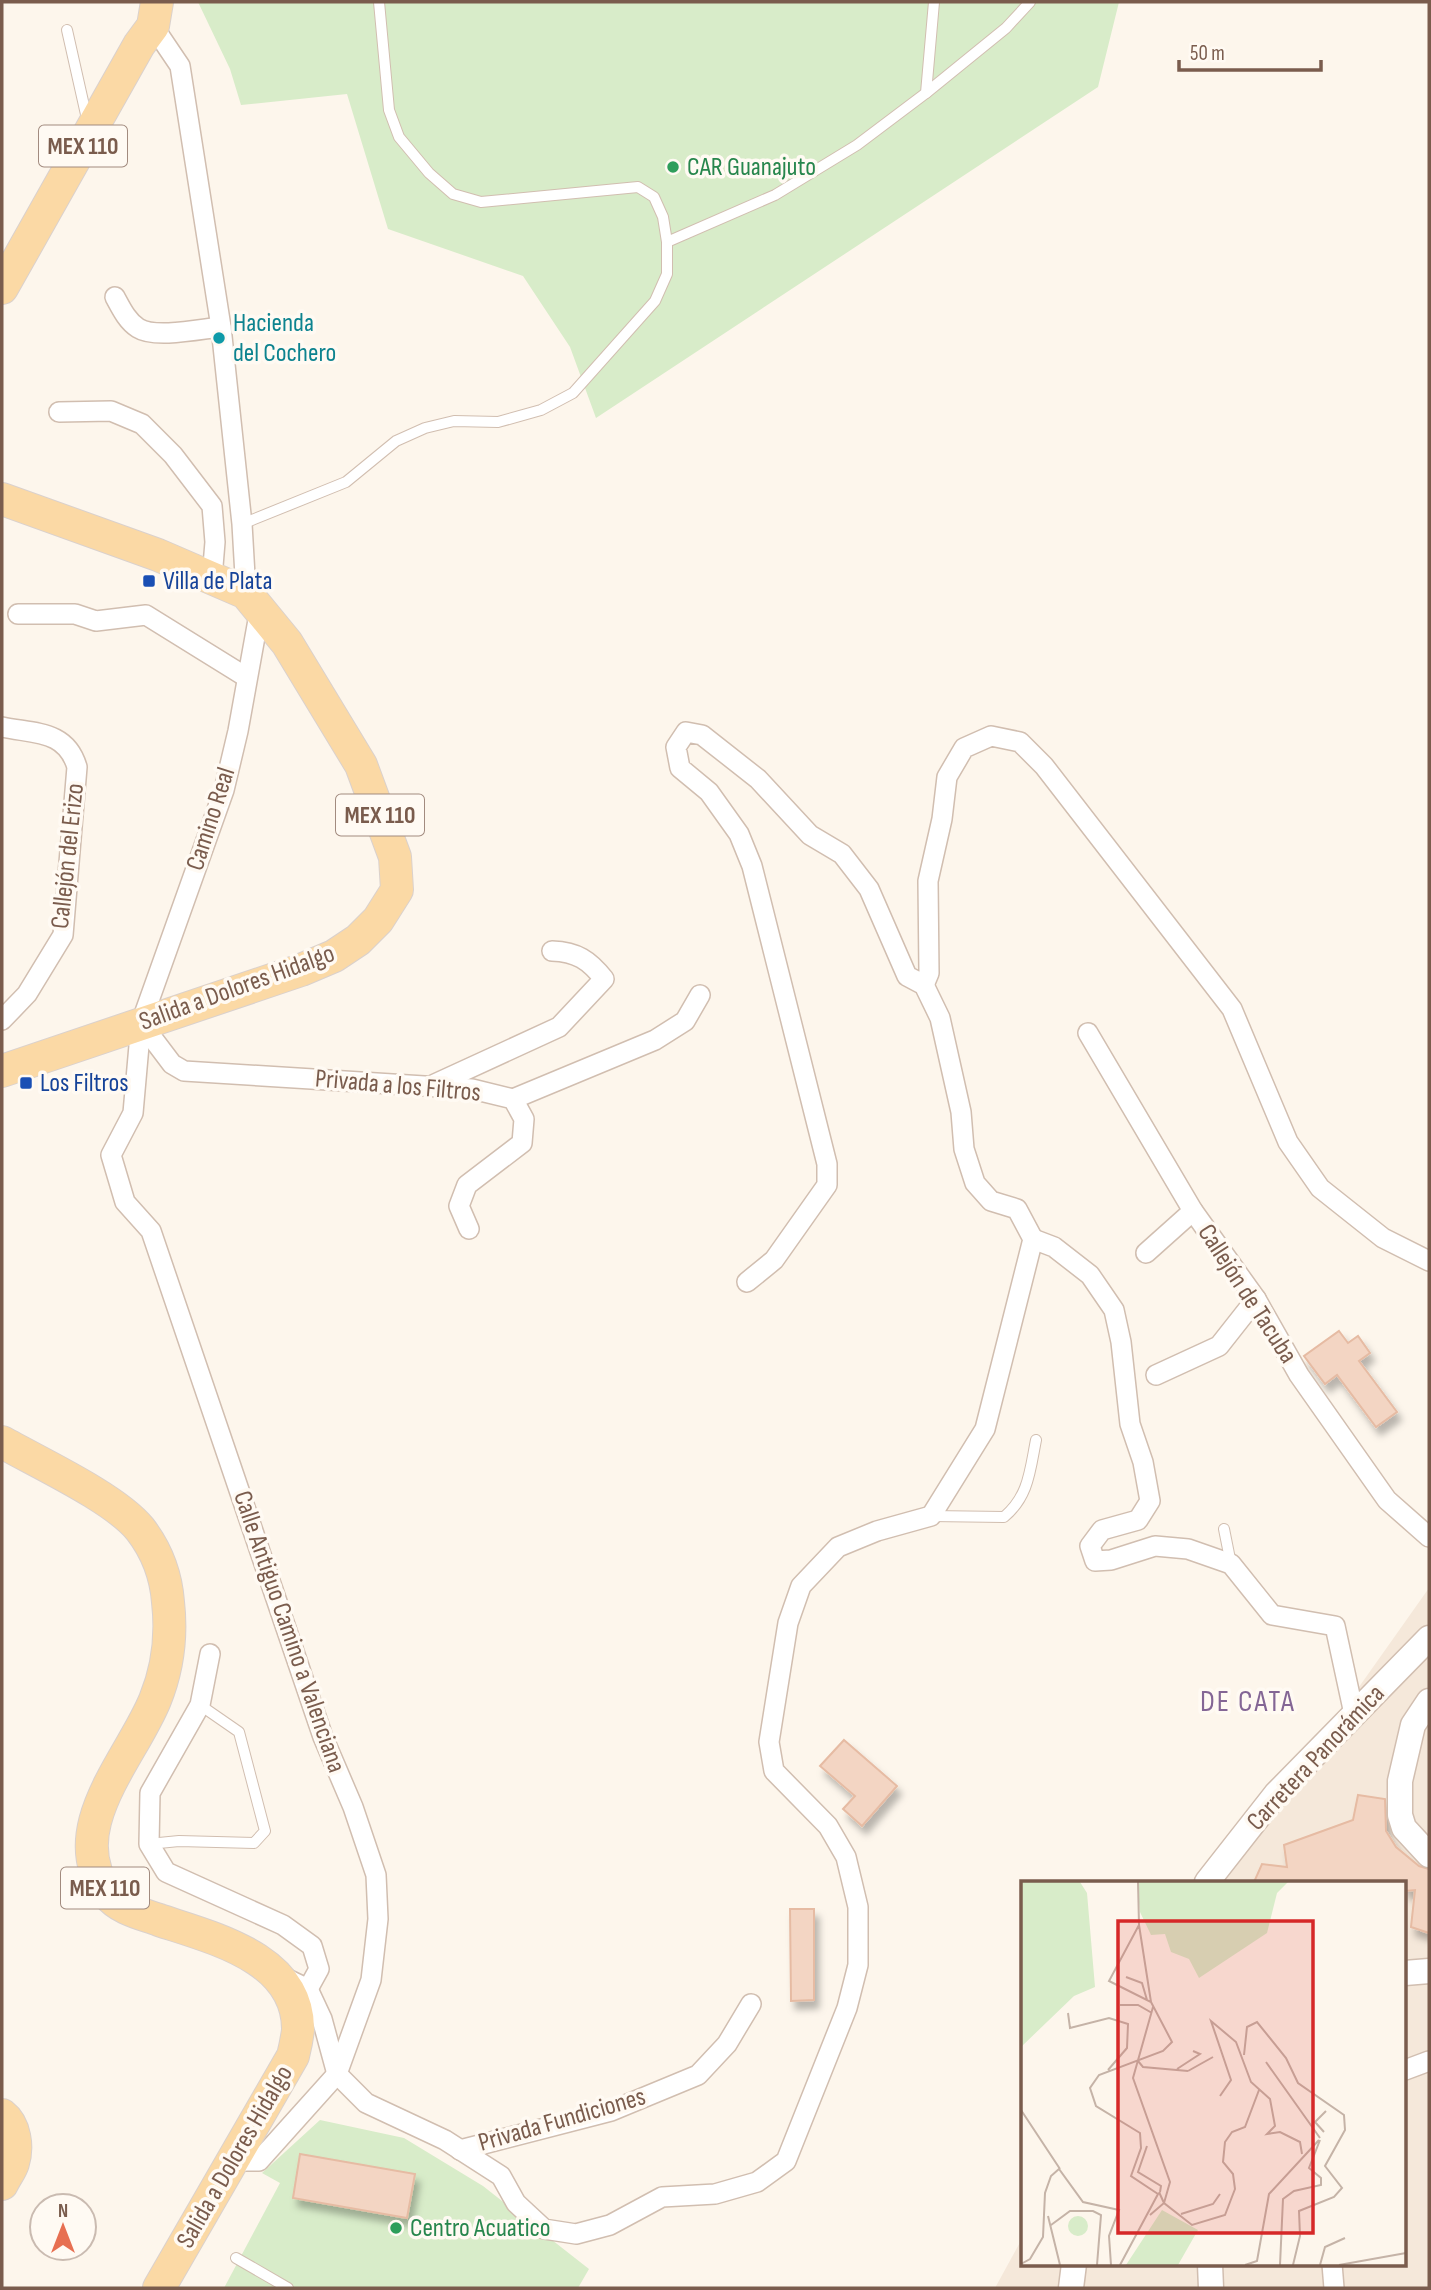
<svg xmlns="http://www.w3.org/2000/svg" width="1431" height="2290" viewBox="0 0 1431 2290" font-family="'Sofia Sans Condensed',sans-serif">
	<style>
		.residential { fill: #f5e8da }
		.green { fill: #d8ecc9 }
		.building { fill: #f3d5c3; stroke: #e6bba3; stroke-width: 2; filter: url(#shadow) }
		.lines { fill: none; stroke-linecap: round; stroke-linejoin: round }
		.service-casing { stroke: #d1beb0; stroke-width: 12 }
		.minor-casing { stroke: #d1beb0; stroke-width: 22 }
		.tertiary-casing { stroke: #d1beb0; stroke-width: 27 }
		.primary-casing { stroke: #dad1cd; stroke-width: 34 }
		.service { stroke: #fff; stroke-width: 10 }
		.minor { stroke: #fff; stroke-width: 19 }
		.tertiary { stroke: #fff; stroke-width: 24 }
		.primary { stroke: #fbd9a5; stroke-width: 32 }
		.leisure-dot { fill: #2e9e5b; stroke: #fffaf3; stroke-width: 2.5 }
		.culture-dot { fill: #0f9aa8; stroke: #fffaf3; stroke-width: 2.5 }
		.transit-dot { fill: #1a4fb4; stroke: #fffaf3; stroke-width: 2.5 }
		.labels { text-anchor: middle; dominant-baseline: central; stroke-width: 7; stroke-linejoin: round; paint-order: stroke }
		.shield { fill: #fffaf3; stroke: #a28b7f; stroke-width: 2 }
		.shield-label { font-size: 24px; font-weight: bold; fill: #7a5c4d }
		.leisure-label { font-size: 26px; fill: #27864d; stroke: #fffaf3; text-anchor: start }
		.culture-label { font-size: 26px; fill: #0d838f; stroke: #fffaf3; text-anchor: start }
		.transit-label { font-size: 26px; fill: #164399; stroke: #fffaf3; text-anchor: start }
		.street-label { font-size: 26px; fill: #7a5c4d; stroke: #fffaf3 }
		.quarter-label { font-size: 30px; letter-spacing: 2px; fill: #846695; stroke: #fffaf3 }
		.inset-road { fill: none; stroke: #c5b3a7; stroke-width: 2 }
		.view { fill: #d62828; fill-opacity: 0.15; stroke: #d62828; stroke-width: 3.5 }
		.inset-edge { fill: none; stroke: #7a5c4d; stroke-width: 3.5 }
	</style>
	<defs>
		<filter id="shadow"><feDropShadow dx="4.5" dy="8" stdDeviation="3.5" flood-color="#0004"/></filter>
	</defs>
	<rect width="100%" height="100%" fill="#fdf6ec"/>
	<polygon class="residential" points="1429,1588 1429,2288 995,2288 1023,2237 1023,2264 1405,2264 1405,1882 1221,1882"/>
	<g class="green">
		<polygon points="198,2 1119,2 1098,87 596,418 570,347 523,276 388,229 347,94 241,105 230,69"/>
		<polygon points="320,2120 404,2138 483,2186 589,2269 578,2288 224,2288 280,2183 262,2173"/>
	</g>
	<g class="building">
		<polygon points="1339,1331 1348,1343 1358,1336 1370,1353 1359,1361 1397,1412 1376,1427 1337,1375 1325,1384 1304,1356"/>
		<polygon points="844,1740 897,1786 862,1826 843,1809 855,1796 820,1766"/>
		<polygon points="1358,1795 1385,1799 1386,1831 1396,1847 1419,1866 1429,1869 1429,1933 1411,1927 1415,1890 1405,1891 1405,1882 1254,1882 1262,1864 1287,1867 1284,1845 1353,1820"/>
		<polygon points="790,1909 814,1909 814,2000 791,2001"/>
		<polygon points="300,2154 415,2174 407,2218 293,2198"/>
	</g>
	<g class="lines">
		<g class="service-casing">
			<g id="service">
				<polyline points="67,30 87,119"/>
				<polyline points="926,93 1006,28 1030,2"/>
				<polyline points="667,242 775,195 857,145 926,93 934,2"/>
				<polyline points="242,524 346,482 396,441 425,428 454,421 498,422 541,410 573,393 655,301 667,274 667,242 663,217 654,197 638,187 481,202 453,194 429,173 399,137 389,110 379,2"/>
				<path d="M931,1516L1004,1517C1029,1496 1030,1470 1036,1440"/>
				<polyline points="1224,1529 1231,1564"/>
				<polyline points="149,1844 179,1841 254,1843 265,1831 239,1732 200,1705"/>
				<polyline points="236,2258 288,2288"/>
			</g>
		</g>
		<g class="minor-casing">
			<g id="minor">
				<polyline points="153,26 180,66 221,327 242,524 246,593"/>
				<path d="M115,297C121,308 127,321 138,328C155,339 201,329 221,327"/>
				<polyline points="59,412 111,411 142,424 173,455 212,506 215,542 212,578"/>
				<polyline points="18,614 75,614 96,621 146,615 246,677"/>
				<path d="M2,727C35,734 66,730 77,767L63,935L27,994L2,1020"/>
				<polyline points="924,985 929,973 928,881 942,819 947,777 964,748 991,736 1020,742 1044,766 1232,1009 1288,1142 1320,1188 1383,1238 1429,1261"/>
				<polyline points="141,1023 172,1064 184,1071 472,1089 513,1099 524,1119 522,1143 467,1185 459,1206 469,1229"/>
				<polyline points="1088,1033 1193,1211 1256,1299 1299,1375 1387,1500 1429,1537"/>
				<path d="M435,1084L559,1027L604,979C589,960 577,952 552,951"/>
				<polyline points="513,1099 655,1040 685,1021 700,995"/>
				<polyline points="1033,1239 1054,1247 1090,1275 1114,1310 1121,1342 1130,1424 1143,1462 1150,1501 1138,1520 1102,1530 1090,1546 1095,1561 1111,1560 1155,1546 1188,1549 1231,1564 1272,1615 1335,1626 1354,1714"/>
				<polyline points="1146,1253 1193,1211"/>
				<polyline points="1156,1375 1219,1346 1256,1299"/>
				<polyline points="210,1654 200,1705 150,1793 149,1844 166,1872 283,1925 312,1946 319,1969 308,1989"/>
				<polyline points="281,1976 308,1989 322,2019 337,2074 366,2103 445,2140 501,2176 516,2203 544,2229 576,2234 610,2225 662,2197 715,2194 757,2182 786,2161 847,2008 858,1965 858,1907 846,1857 828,1826 774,1771 769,1742 788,1623 801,1586 838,1547 877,1531 931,1516 985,1429 1033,1239 1017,1209 991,1201 975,1183 964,1149 961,1112 940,1018 924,985 907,976 869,889 842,854 810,835 758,779 702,735 686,732 676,747 680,768 709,792 739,834 752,866 827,1164 827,1185 774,1260 747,1282"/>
				<polyline points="1405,2070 1429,2061"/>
				<polyline points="460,2150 611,2111 698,2075 727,2044 751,2004"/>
				<polyline points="233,2161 259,2161 337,2074 371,1980 378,1919 376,1875 353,1807 323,1737 151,1231 125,1202 111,1155 133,1113 141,1023 224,790 238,731 260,609"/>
				<polyline points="1332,2264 1334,2288"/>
			</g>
		</g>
		<g class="tertiary-casing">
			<g id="tertiary">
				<polyline points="1429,1701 1413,1725 1400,1781 1400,1815 1404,1828 1429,1855"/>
				<polyline points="1207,1882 1276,1794 1429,1638"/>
				<polyline points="1405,1973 1429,1971"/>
				<polyline points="1210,2264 1211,2288"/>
				<polyline points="1071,2288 1074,2264"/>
			</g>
		</g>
		<g class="primary-casing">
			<g id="primary">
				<polyline points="2,288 139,45 153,26 157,2"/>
				<polyline points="2,499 158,555 246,593 287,643 361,765 395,857 397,890 378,920 358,940 334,956 301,970 2,1071"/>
				<path d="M2,1442C39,1463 115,1498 140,1529C157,1551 166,1575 168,1602C172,1637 168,1668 155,1700C131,1759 60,1830 108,1894C119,1909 143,1914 159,1920C213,1938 299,1958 298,2030C297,2038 295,2048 293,2056L159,2288"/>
				<path d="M2,2115C15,2125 18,2147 13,2163C11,2170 5,2177 2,2184"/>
			</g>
		</g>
		<use href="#service" class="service"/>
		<use href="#minor" class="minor"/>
		<use href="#tertiary" class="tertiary"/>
		<use href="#primary" class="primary"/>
	</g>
	<g class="leisure-dot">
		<circle cx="673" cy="167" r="7"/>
		<circle cx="396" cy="2228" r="7"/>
	</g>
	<circle class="culture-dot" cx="219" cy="338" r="7"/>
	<g class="transit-dot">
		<rect x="142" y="574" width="14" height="14" rx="3.5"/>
		<rect x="19" y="1076" width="14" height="14" rx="3.5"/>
	</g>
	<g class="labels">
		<g class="shield">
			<rect x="39" y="125.5" width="88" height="41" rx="5"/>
			<rect x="336" y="794.5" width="88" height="41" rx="5"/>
			<rect x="61" y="1867.5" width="88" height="41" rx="5"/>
		</g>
		<g class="shield-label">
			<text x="83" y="146">MEX 110</text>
			<text x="380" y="815">MEX 110</text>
			<text x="105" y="1888">MEX 110</text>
		</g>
		<g class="leisure-label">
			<text x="687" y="167">CAR Guanajuto</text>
			<text x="410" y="2228">Centro Acuatico</text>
		</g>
		<g class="culture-label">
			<text x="233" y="323">Hacienda<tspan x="233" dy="30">del Cochero</tspan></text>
		</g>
		<g class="transit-label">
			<text x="163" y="581">Villa de Plata</text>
			<text x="40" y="1083">Los Filtros</text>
		</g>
		<g class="street-label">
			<text transform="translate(211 819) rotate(-72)">Camino Real</text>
			<text transform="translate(68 856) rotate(-84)">Callejón del Erizo</text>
			<text transform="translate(237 988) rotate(-20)">Salida a Dolores Hidalgo</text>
			<text transform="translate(398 1086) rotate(5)">Privada a los Filtros</text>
			<text transform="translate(1247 1294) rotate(57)">Callejón de Tacuba</text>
			<text transform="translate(289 1632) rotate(71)">Calle Antiguo Camino a Valenciana</text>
			<text transform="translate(1316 1758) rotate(-47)">Carretera Panorámica</text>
			<text transform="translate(562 2120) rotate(-16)">Privada Fundiciones</text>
			<text transform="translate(235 2157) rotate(-60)">Salida a Dolores Hidalgo</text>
		</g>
		<g class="quarter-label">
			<text x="1248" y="1702">DE CATA</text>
		</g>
	</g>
	<g transform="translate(1021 1881)">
		<rect width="385" height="385" fill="#fdf6ec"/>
		<path d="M0,1H59L66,12L74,106L53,115L0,166ZM116,1H267L256,12L246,52L178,97L168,78L150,71L144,53L130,54L119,31ZM141,329L177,349L157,384H105ZM47 345a10 10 0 1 1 20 0a10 10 0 1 1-20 0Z" fill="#d8ecc9"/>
		<path class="inset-road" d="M118,44L130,121M105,96L121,102L126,119M99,124H117L131,132M47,132L49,147L88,137L107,143L106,167L87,189M223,174L226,146L236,141L265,177L277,202L323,234L324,249L304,285L321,307L313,316L278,330L279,355L272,384M117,180L122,186L167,190M245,181L299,257M156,188L179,173L172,170M167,190L192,176M199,215L210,199L190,140L215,161L230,201L249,218L254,245L246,253L259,251L279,261L281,273M0,229L39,288M303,251L294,241L305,230M126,265L117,291L140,305L139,311M138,311L143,322L171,344L204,334L214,308L212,293L202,281L204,261L211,251L224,246L238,209M160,333L192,323L199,313M129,334L143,322L149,301L112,197L132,126M27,335L39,384M30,344L49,330H72L80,334L76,384M0,383L9,378L22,356L24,312L30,295L38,288L62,321L98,329L88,355L90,384M99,384L137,313L110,295L120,267L119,252L75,225L69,207L78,194L142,170L151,161L130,121L88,100L118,44L117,1M224,384L236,380L248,313L298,259M259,384L262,318L273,310L300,304V297L288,287L299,259M299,384L304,366L324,357M318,384L385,372"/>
		<path class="view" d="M97,40H292V352H97Z"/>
		<rect width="385" height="385" class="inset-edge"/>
	</g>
	<rect width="1431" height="2290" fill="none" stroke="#7a5c4d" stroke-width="7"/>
	<g transform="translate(63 2227)"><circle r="33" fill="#fffaf3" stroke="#cabbb1" stroke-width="2"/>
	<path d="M0-5L12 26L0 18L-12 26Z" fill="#e76f51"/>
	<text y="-10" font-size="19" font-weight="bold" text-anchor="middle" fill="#7a5c4d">N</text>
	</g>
	<path d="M1179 60v10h142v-10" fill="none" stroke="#7a5c4d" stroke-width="3.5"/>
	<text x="1190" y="60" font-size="21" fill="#7a5c4d" stroke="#fffaf3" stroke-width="5" paint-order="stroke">50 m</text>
</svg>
